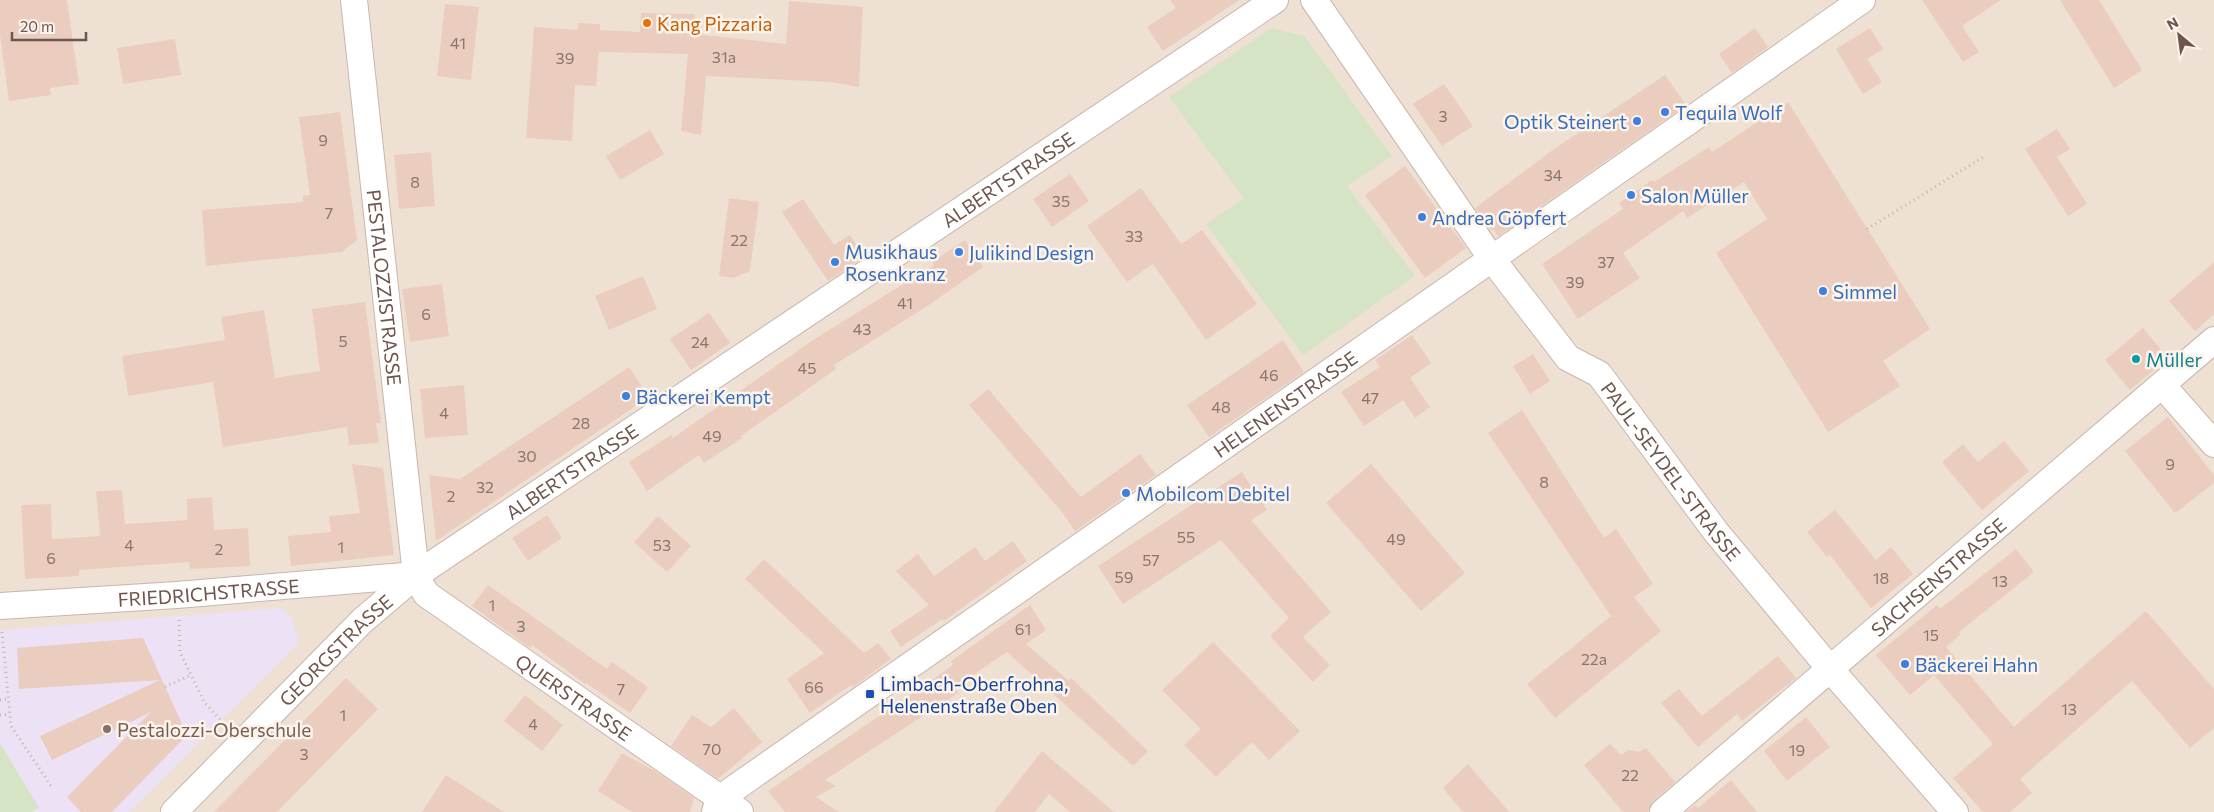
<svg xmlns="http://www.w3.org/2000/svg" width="2214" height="812" viewBox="0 0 2214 812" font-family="Commissioner,sans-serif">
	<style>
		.residential { fill: #efe0d4 }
		.education { fill: #ece1f5 }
		.green { fill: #d4e4c5 }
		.building { fill: #ebcdbf }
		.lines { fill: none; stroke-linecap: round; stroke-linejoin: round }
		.minor-casing { stroke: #c8b6ac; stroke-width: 28 }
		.path { stroke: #cfb0a3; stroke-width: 3; stroke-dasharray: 1 4; stroke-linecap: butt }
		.minor { stroke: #fff; stroke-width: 26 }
		.food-dot { fill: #e8710a; stroke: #fcf3ea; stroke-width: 2 }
		.shop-dot { fill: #3f7fe0; stroke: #fcf3ea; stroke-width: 2 }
		.culture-dot { fill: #0f9aa8; stroke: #fcf3ea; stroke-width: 2 }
		.transit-dot { fill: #1a4fb4; stroke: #fcf3ea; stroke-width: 2 }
		.education-dot { fill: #8d6e63; stroke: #fcf3ea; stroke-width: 2 }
		.labels { text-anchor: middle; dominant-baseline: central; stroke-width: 5; stroke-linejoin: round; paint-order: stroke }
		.number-label { font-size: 16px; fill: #8d746a }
		.food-label { font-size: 19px; fill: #c56008; stroke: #fcf3ea; text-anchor: start }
		.shop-label { font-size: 19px; fill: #366cbe; stroke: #fcf3ea; text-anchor: start }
		.street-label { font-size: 19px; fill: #6e564d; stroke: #fcf3ea }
		.culture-label { font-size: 19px; fill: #0d838f; stroke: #fcf3ea; text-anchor: start }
		.transit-label { font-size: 19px; fill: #164399; stroke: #fcf3ea; text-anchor: start }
		.education-label { font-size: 19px; fill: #785e54; stroke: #fcf3ea; text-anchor: start }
	</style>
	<rect width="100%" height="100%" fill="#f9efe4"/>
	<rect class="residential" x="0" y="0" width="2214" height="812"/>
	<polygon class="education" points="281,608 291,617 298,635 297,645 129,812 0,812 0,630"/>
	<g class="green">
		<polygon points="1272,28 1304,36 1392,156 1347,186 1415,276 1303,355 1206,224 1244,198 1169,97"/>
		<polygon points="0,745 1,745 39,808 31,812 0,812"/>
	</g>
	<g class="building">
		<polygon points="0,0 67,0 79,84 50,88 51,95 9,101 0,35"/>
		<polygon points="1170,0 1239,0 1163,51 1147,27 1176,8"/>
		<polygon points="1922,0 2001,0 1962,26 1979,52 1963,62"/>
		<polygon points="2060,0 2099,0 2142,70 2114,88"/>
		<polygon points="789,1 863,7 859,87 830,82 706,76 701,135 681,131 688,54 599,52 596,86 575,85 572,141 526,138 534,27 578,30 578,23 600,24 600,30 640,32 641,13 695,14 694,34 786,44"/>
		<polygon points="445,4 479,7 471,80 437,76"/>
		<polygon points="1755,28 1768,47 1732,73 1719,54"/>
		<polygon points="1870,28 1883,49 1867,59 1882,82 1863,94 1836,49"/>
		<polygon points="175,39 181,75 123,84 117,48"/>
		<polygon points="1665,75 1686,105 1498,236 1493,229 1491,231 1475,208 1554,149"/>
		<polygon points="1444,84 1473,126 1442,146 1413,104"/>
		<polygon points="1788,102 1930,329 1883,361 1900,386 1828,432 1716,253 1767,219 1744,182 1687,218 1683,211 1623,253 1640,278 1578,319 1542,264 1623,209 1619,203 1652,180 1654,182 1709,147 1712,152"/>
		<polygon points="340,112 357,240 342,252 206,266 202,210 303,202 303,196 310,195 299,117"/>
		<polygon points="2057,129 2070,149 2057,157 2087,204 2068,216 2025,149"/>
		<polygon points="650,130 664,154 620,180 606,156"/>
		<polygon points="431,152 435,206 399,209 394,155"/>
		<polygon points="1405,166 1466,248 1425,278 1365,195"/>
		<polygon points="1070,174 1089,201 1052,227 1033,199"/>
		<polygon points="1141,188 1181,244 1202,230 1257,304 1206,340 1153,264 1127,282 1087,226"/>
		<polygon points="729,198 759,202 750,271 733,278 719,276"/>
		<polygon points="803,199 834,245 850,235 864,257 828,281 782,212"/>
		<polygon points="965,240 983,267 929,305 834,365 836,369 741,436 742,438 704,463 699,455 647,491 629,462 671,435 673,438 813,340 934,265 932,262"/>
		<polygon points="2214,262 2214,314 2195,331 2169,301"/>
		<polygon points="643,276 657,309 609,330 595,296"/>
		<polygon points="442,284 449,336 410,342 402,289"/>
		<polygon points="365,302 381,423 376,423 379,443 349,445 347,427 223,447 213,382 128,396 122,356 225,340 221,317 264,310 275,378 320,371 312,309"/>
		<polygon points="709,313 730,343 691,370 670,339"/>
		<polygon points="2143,328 2168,358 2130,390 2105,360"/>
		<polygon points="1412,335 1431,363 1410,378 1430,407 1415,418 1403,400 1364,426 1341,392 1380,367 1375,360"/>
		<polygon points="1283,340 1304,372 1209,437 1187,405"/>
		<polygon points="1533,354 1550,381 1530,394 1513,366"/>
		<polygon points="629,367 649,397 436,541 429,475 460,479"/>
		<polygon points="464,385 468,435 425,438 420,389"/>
		<polygon points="988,389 1081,497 1140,454 1156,475 1075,531 1061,511 969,405"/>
		<polygon points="1522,410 1604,538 1616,529 1653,584 1634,597 1661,631 1555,718 1527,684 1611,616 1488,433"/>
		<polygon points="2168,417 2214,475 2214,483 2175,513 2125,451"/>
		<polygon points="2004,441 2029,471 1982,510 1942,462 1963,444 1978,462"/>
		<polygon points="352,464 383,468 394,555 291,566 288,536 331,532 329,516 360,513"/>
		<polygon points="1371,464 1465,573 1421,611 1326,503"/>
		<polygon points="1242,472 1267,510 1251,520 1331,612 1303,637 1330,665 1313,682 1270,636 1289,618 1221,540 1123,604 1098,566"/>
		<polygon points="122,490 125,524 187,520 187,499 212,497 214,530 248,528 250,566 190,569 189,562 79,570 79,576 25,579 21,505 51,504 52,539 100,536 96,491"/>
		<polygon points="1835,510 1876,560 1891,547 1913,574 1871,608 1830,555 1827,557 1807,532"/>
		<polygon points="547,515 562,538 528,561 512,538"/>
		<polygon points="658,516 691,546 667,572 634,542"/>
		<polygon points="1013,541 1027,561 944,621 942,619 901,647 890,631 929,605 896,571 918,554 934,576 975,547 985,561"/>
		<polygon points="2016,549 2034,572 1959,632 1961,634 1946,647 2014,727 2146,611 2214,689 2214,728 2190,748 2132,681 2020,779 2032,793 2010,812 1983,812 1953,778 1993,744 1934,675 1910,695 1876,655 1937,605 1940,609"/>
		<polygon points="764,559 864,653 878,643 891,659 853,687 851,685 810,713 787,679 824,653 745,579"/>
		<polygon points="488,585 607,669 612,662 648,687 630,713 586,683 585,684 532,645 530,648 472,606"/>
		<polygon points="1030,605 1046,630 1026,644 1069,681 1071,678 1148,751 1133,766 1007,652 954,688 958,693 825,780 836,786 816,797 839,812 785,812 768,791 912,694 953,665 951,661"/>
		<polygon points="143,638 187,735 112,812 81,812 67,797 151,712 52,760 40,736 160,680 19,689 17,648"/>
		<polygon points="1213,642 1300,731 1269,760 1252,742 1216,777 1184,745 1201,729 1162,690"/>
		<polygon points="1778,656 1796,678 1742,721 1737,714 1698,747 1661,703 1679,689 1702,716"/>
		<polygon points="346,678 378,709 277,812 214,812"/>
		<polygon points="525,695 563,725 542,751 504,721"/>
		<polygon points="734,708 762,742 718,779 671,746 692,715 711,727"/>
		<polygon points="1806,717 1830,747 1787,781 1764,751"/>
		<polygon points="1610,744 1621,755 1629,750 1638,752 1646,748 1675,782 1653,801 1648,812 1623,812 1584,765"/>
		<polygon points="1042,751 1114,812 1070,812 1049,794 1035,812 994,812"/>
		<polygon points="622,753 655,771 694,798 690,812 632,812 598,791"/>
		<polygon points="1468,764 1509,812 1463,812 1443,788"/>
		<polygon points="446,775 504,812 422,812"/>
		<polygon points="1731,780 1757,812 1686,812 1695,805 1698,808"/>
	</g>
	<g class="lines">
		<g class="minor-casing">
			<g id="minor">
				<path id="s1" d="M354,0L416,575L426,594L740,812"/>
				<path id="s2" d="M1314,0L1492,259L1568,358L1599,374L1716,532L1831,670L1955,812"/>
				<polyline points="2162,385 2214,444"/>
				<path id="s3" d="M0,606L177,595L416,575"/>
				<path id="s4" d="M174,812L362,621L416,575L1275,0"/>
				<path id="s5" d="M715,812L719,799L1862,0"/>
				<path id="s6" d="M1663,812L2214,340"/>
			</g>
		</g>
		<g class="path">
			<polyline points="1867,229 1985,156"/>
			<polyline points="179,620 180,652 204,702 225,725"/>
			<polyline points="2,632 11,726 51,786"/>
			<polyline points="165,687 191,675"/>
			<polyline points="0,700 8,699"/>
			<polyline points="0,715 10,714"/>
		</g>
		<use href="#minor" class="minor"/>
	</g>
	<circle class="food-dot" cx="647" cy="23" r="5"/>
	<g class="shop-dot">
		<circle cx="1665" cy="112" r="5"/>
		<circle cx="1637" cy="121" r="5"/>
		<circle cx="1631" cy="195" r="5"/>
		<circle cx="1422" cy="217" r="5"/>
		<circle cx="959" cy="252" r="5"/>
		<circle cx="835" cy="262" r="5"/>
		<circle cx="1823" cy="291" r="5"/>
		<circle cx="626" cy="396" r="5"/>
		<circle cx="1126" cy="493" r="5"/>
		<circle cx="1905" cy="664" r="5"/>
	</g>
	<circle class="culture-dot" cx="2136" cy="359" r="5"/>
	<rect class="transit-dot" x="865" y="689" width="10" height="10" rx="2.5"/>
	<circle class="education-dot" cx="107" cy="729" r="5"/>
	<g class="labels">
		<g class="number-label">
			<text x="458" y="42">41</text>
			<text x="724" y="56">31a</text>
			<text x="565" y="57">39</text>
			<text x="1443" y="115">3</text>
			<text x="323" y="139">9</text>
			<text x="1553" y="174">34</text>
			<text x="415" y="181">8</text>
			<text x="1061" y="200">35</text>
			<text x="329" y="212">7</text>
			<text x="1134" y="235">33</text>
			<text x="739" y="239">22</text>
			<text x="1606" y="261">37</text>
			<text x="1575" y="281">39</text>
			<text x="905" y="302">41</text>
			<text x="426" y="313">6</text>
			<text x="862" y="328">43</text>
			<text x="343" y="340">5</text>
			<text x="700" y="341">24</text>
			<text x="807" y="367">45</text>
			<text x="1269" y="374">46</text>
			<text x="1370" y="397">47</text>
			<text x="1221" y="406">48</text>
			<text x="444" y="412">4</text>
			<text x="581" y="422">28</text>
			<text x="712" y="435">49</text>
			<text x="527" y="455">30</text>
			<text x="2170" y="463">9</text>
			<text x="1544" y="481">8</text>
			<text x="485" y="486">32</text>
			<text x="451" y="495">2</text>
			<text x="1186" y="536">55</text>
			<text x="1396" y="538">49</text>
			<text x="129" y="544">4</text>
			<text x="662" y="544">53</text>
			<text x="341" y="546">1</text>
			<text x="219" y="548">2</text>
			<text x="51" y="557">6</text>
			<text x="1151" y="559">57</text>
			<text x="1124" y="576">59</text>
			<text x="1881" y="577">18</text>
			<text x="2000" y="580">13</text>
			<text x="492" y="604">1</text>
			<text x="521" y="625">3</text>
			<text x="1023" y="628">61</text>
			<text x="1931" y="634">15</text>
			<text x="1594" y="658">22a</text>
			<text x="814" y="686">66</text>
			<text x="621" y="688">7</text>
			<text x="2069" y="708">13</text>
			<text x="343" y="714">1</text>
			<text x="533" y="723">4</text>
			<text x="712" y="748">70</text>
			<text x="1797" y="749">19</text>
			<text x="304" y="753">3</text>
			<text x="1630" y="774">22</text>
		</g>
		<g class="food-label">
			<text x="657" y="23">Kang Pizzaria</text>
		</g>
		<g class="shop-label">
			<text x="1675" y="112">Tequila Wolf</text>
			<text x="1627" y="121" text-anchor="end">Optik Steinert</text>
			<text x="1641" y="195">Salon Müller</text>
			<text x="1432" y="217">Andrea Göpfert</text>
			<text x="845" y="251">Musikhaus<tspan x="845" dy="22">Rosenkranz</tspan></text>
			<text x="969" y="252">Julikind Design</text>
			<text x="1833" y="291">Simmel</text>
			<text x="636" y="396">Bäckerei Kempt</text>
			<text x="1136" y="493">Mobilcom Debitel</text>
			<text x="1915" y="664">Bäckerei Hahn</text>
		</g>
		<g class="street-label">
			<text stroke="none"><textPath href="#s4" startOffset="1051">ALBERTSTRASSE</textPath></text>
			<text stroke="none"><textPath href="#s1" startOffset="289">PESTALOZZISTRASSE</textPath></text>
			<text stroke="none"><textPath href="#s5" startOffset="704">HELENENSTRASSE</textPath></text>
			<text stroke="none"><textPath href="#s2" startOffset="595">PAUL-SEYDEL-STRASSE</textPath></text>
			<text stroke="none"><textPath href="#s4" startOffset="526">ALBERTSTRASSE</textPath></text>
			<text stroke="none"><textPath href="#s6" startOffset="362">SACHSENSTRASSE</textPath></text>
			<text stroke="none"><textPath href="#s3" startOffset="209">FRIEDRICHSTRASSE</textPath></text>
			<text stroke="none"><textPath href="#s4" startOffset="229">GEORGSTRASSE</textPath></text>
			<text stroke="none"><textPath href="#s1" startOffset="780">QUERSTRASSE</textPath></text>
		</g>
		<g class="culture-label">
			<text x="2146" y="359">Müller</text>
		</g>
		<g class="transit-label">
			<text x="880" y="683">Limbach-Oberfrohna,<tspan x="880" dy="22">Helenenstraße Oben</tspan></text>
		</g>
		<g class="education-label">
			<text x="117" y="729">Pestalozzi-Oberschule</text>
		</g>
	</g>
	<g transform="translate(2179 35) rotate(331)" stroke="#fcf3ea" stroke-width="4" paint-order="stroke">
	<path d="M0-4L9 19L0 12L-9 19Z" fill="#6e564d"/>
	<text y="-8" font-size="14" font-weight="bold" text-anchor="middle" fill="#6e564d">N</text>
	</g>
	<path d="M12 32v8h74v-8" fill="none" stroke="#6e564d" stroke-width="2.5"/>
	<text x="20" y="32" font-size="15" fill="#6e564d" stroke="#fcf3ea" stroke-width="4" paint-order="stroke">20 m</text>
</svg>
